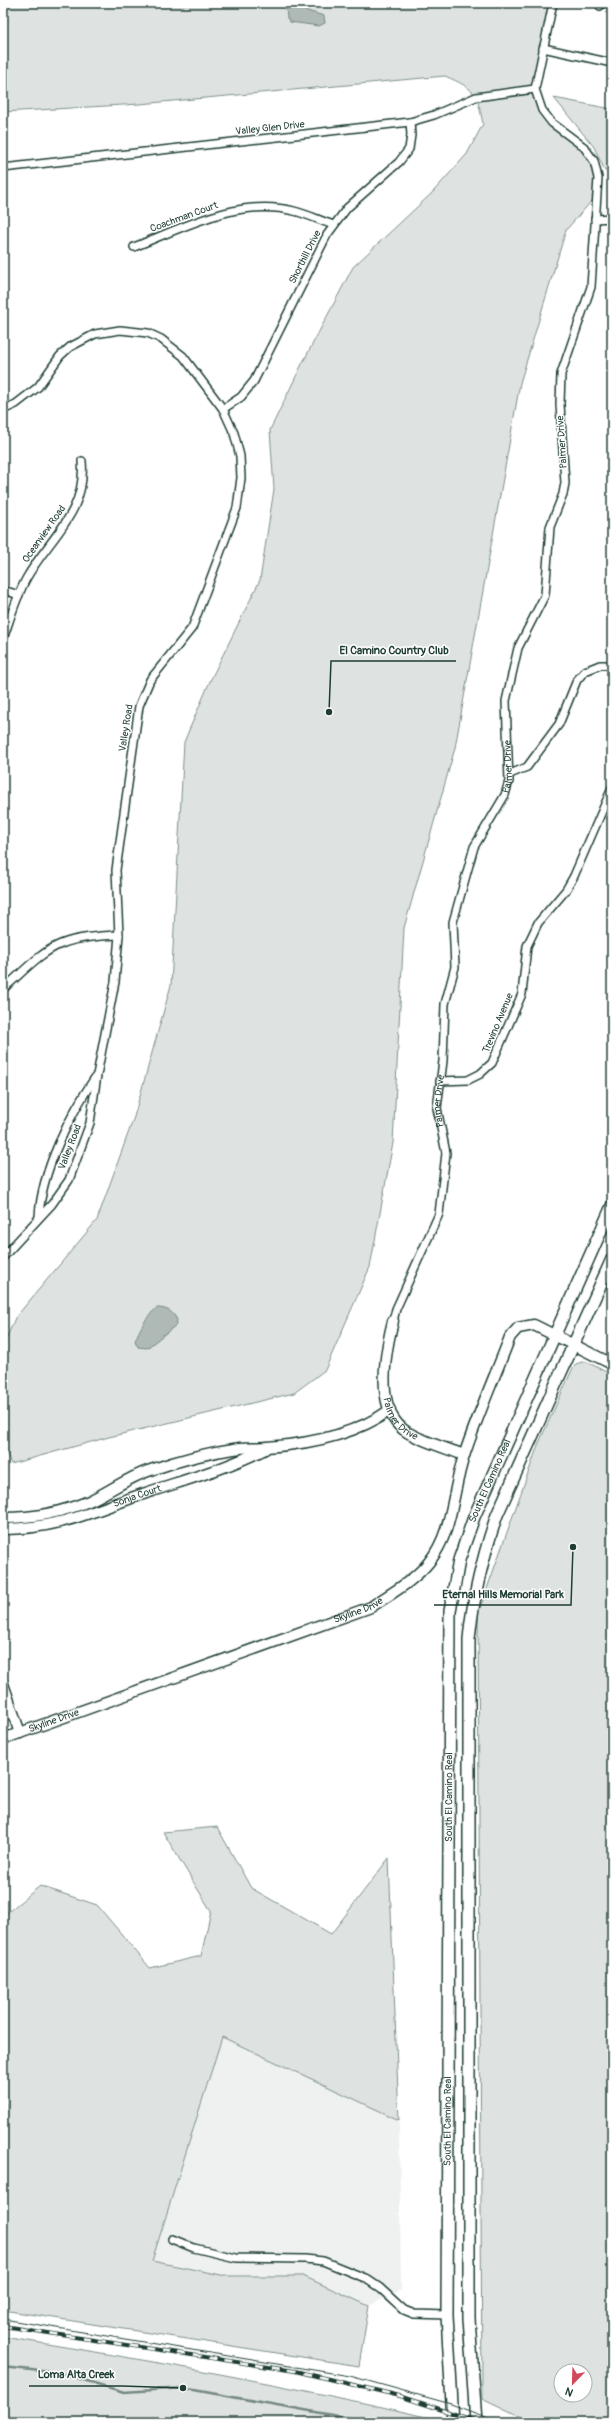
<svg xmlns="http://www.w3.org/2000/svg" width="615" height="2425" viewBox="0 0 615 2425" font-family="Pangolin,sans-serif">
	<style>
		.built { fill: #eef1f0 }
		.green { fill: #dee3e2; stroke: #7e908b; fill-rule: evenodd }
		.water { fill: #afbab7; stroke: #758883 }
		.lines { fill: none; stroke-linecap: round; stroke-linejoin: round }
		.stream { stroke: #758883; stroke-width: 2.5 }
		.street-casing { stroke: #1f3d34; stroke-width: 10 }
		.secondary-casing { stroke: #1f3d34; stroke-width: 13 }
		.primary-casing { stroke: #1f3d34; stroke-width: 14 }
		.street { stroke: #fff; stroke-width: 7 }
		.secondary { stroke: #fff; stroke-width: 10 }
		.primary { stroke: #fff; stroke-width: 11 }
		.tram { stroke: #1f3d34; stroke-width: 1 }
		.rail-casing { stroke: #1f3d34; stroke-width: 4 }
		.rail { stroke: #fff; stroke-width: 2.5; stroke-dasharray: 8; stroke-linecap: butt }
		.labels { text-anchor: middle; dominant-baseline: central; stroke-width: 3; stroke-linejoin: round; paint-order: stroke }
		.street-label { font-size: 10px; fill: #1f3d34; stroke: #fff }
		.leader { fill: none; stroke: #1f3d34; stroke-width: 1.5 }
		.callout-dot { fill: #1f3d34; stroke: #fff; stroke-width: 1.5 }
		.callout-label { font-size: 11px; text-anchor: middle; font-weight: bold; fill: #1f3d34; stroke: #fff; stroke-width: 3; stroke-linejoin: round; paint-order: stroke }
	</style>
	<rect width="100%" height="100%" fill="#fff"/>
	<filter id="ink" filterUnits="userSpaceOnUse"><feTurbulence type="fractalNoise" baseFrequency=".025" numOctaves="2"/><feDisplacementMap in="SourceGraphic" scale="8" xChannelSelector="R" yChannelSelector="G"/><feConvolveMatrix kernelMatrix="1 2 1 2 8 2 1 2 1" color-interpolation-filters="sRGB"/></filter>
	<g filter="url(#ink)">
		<polygon class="built" points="222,2036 399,2120 401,2290 369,2306 303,2276 226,2276 152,2261"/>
		<g class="green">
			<path d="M3,3H553L536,89L542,110L581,145L593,160L597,195L566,230L520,383L455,748L404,928L393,1143L370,1267L325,1370L294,1393L109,1437L11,1464L3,1444V1347L15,1318L97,1220L134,1117L171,985L184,742L210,681L260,580L274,489L270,430L302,364L353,267L432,193L467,154L483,124C477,93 476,89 445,76L140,104L3,112Z"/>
			<polygon points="554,98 612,109 612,171 605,171 594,147"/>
			<path d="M582,1362H587L612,1375V2422H532L482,2398L478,1614L538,1445L572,1370L576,1364ZM561,2371H585V2395H561Z"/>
			<polygon points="217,1827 251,1888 331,1934 389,1858 399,2120 222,2037 152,2261 226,2276 303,2276 369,2306 359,2366 3,2310 3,2119 6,2106 3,2082 3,1916 40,1886 97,1905 150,1968 201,1956 211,1911 163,1832"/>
			<path d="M3,2337C149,2360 295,2386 439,2420V2422H3Z"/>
		</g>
		<g class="water">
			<polygon points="291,6 324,16 325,23 319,26 290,22 287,18 286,8"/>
			<path d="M157,1308C166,1308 173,1311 177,1320L176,1325L147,1348L138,1347L135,1341C139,1330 147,1315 157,1308Z"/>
		</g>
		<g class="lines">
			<polyline class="stream" points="3,2367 60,2373 124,2392 183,2388 371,2422"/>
			<g class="street-casing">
				<g id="street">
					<polyline points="600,6 601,3"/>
					<polyline points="543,48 612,63"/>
					<polyline points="3,168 410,122 434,115 476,97 535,89"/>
					<polyline points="595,219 612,218"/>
					<path d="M134,247C184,227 239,197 294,211C307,214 321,221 334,225"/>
					<polyline points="223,409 241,397 254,381 327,235 347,208 399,162 409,149 411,135 410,122"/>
					<polyline points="3,410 16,404 38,387 60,356 70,347 95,334 120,330 148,333 161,339 183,356 223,409 234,433 240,456 241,478 237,508 192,628 150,680 139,706 116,870 119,935 115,982 97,1075 90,1123 69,1180 52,1204 3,1257"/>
					<polyline points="3,590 19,595"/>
					<path d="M3,639C10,619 16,598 26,579C49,537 87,514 82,461"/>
					<polyline points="510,774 527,767 559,724 577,680 585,671 600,665 612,665"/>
					<path d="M3,989C21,974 39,953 61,944C79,937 100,936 119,935"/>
					<polyline points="440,1081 468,1080 480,1074 492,1063 522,994 527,946 538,923 566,890 574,876 612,788"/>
					<path d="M39,1217C41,1171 71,1113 96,1076"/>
					<path id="s1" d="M393,1321L396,1309L439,1214L446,1153L437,1108L443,1061L445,1004L455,967L453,922L474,847L505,795L509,781L506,701L518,648L545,595L550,527L563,494L565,483L560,404L561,374L591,287L598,178L594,161L584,147L552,123L542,110L535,89L553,3"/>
					<polyline points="172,2239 194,2248 236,2258 305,2259 323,2261 365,2278 380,2288 404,2310 414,2314 447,2315"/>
				</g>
			</g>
			<g class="secondary-casing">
				<g id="secondary">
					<path id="s2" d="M393,1321C385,1353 374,1412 407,1432C424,1442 446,1448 464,1455"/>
					<path d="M3,1518C33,1518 61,1513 89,1501C109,1492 127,1478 148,1471C176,1461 210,1452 240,1448C249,1447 258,1448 267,1447C310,1444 355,1435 390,1410"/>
					<path id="s3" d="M3,1529C59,1529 92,1511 143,1494C184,1480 226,1469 265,1449"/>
					<polyline points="3,1684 20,1733"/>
					<path id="s4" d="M3,1739L371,1607C390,1594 414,1581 429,1562C454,1531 452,1489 465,1453C478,1414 495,1376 510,1337L518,1328L534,1325L612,1364"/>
				</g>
			</g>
			<g class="primary-casing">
				<g id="primary">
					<path id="s5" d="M453,2422L447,2315L450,1611L459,1560L474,1517L612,1206"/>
					<path d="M476,2422L469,2318V1639C473,1596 483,1556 497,1515L612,1259"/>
				</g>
			</g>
			<use href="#street" class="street"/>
			<use href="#secondary" class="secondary"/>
			<use href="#primary" class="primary"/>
			<polyline class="tram" points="3,2319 350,2376 451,2404 499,2422"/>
			<g class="rail-casing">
				<polyline id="rail" points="3,2326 295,2371 400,2396 479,2422"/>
			</g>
			<use href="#rail" class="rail"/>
		</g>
	</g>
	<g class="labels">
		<g class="street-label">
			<text transform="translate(270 128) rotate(-6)">Valley Glen Drive</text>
			<text transform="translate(184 217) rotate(-20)">Coachman Court</text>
			<text transform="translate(305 257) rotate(-63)">Shorthill Drive</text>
			<text transform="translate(562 442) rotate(-94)">Palmer Drive</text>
			<text transform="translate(44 534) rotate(-55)">Oceanview Road</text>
			<text transform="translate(126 728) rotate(-81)">Valley Road</text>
			<text stroke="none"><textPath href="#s1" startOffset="579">Palmer Drive</textPath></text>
			<text transform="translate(498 1023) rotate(-67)">Trevino Avenue</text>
			<text stroke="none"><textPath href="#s1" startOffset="231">Palmer Drive</textPath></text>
			<text transform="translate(70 1147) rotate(-69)">Valley Road</text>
			<text stroke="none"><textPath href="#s2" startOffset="104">Palmer Drive</textPath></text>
			<text stroke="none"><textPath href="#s5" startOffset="948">South El Camino Real</textPath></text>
			<text stroke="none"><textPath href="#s3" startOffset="139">Sonja Court</textPath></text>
			<text stroke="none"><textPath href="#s4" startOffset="378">Skyline Drive</textPath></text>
			<text stroke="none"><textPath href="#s4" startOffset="54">Skyline Drive</textPath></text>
			<text stroke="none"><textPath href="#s5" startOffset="625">South El Camino Real</textPath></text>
			<text stroke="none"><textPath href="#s5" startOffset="301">South El Camino Real</textPath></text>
		</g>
	</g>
	<path class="leader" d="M329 712L331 661H456M573 1547L571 1605H434M183 2388L122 2386H29"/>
	<g class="callout-dot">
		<circle cx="329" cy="712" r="4"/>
		<circle cx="573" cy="1547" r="4"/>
		<circle cx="183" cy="2388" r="4"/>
	</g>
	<g class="callout-label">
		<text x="394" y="654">El Camino Country Club</text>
		<text x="503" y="1598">Eternal Hills Memorial Park</text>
		<text x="76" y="2378">Loma Alta Creek</text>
	</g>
	<rect width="615" height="2425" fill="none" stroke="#fff" stroke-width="16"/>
	<rect x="8" y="8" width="599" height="2409" fill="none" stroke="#1f3d34" stroke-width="1.5" filter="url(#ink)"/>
	<g transform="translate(573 2383) rotate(203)"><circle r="19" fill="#ffffff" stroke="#a5b1ae"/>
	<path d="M0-3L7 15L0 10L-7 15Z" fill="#d1495b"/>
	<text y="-6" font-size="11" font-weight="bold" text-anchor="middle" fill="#1f3d34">N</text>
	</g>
</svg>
